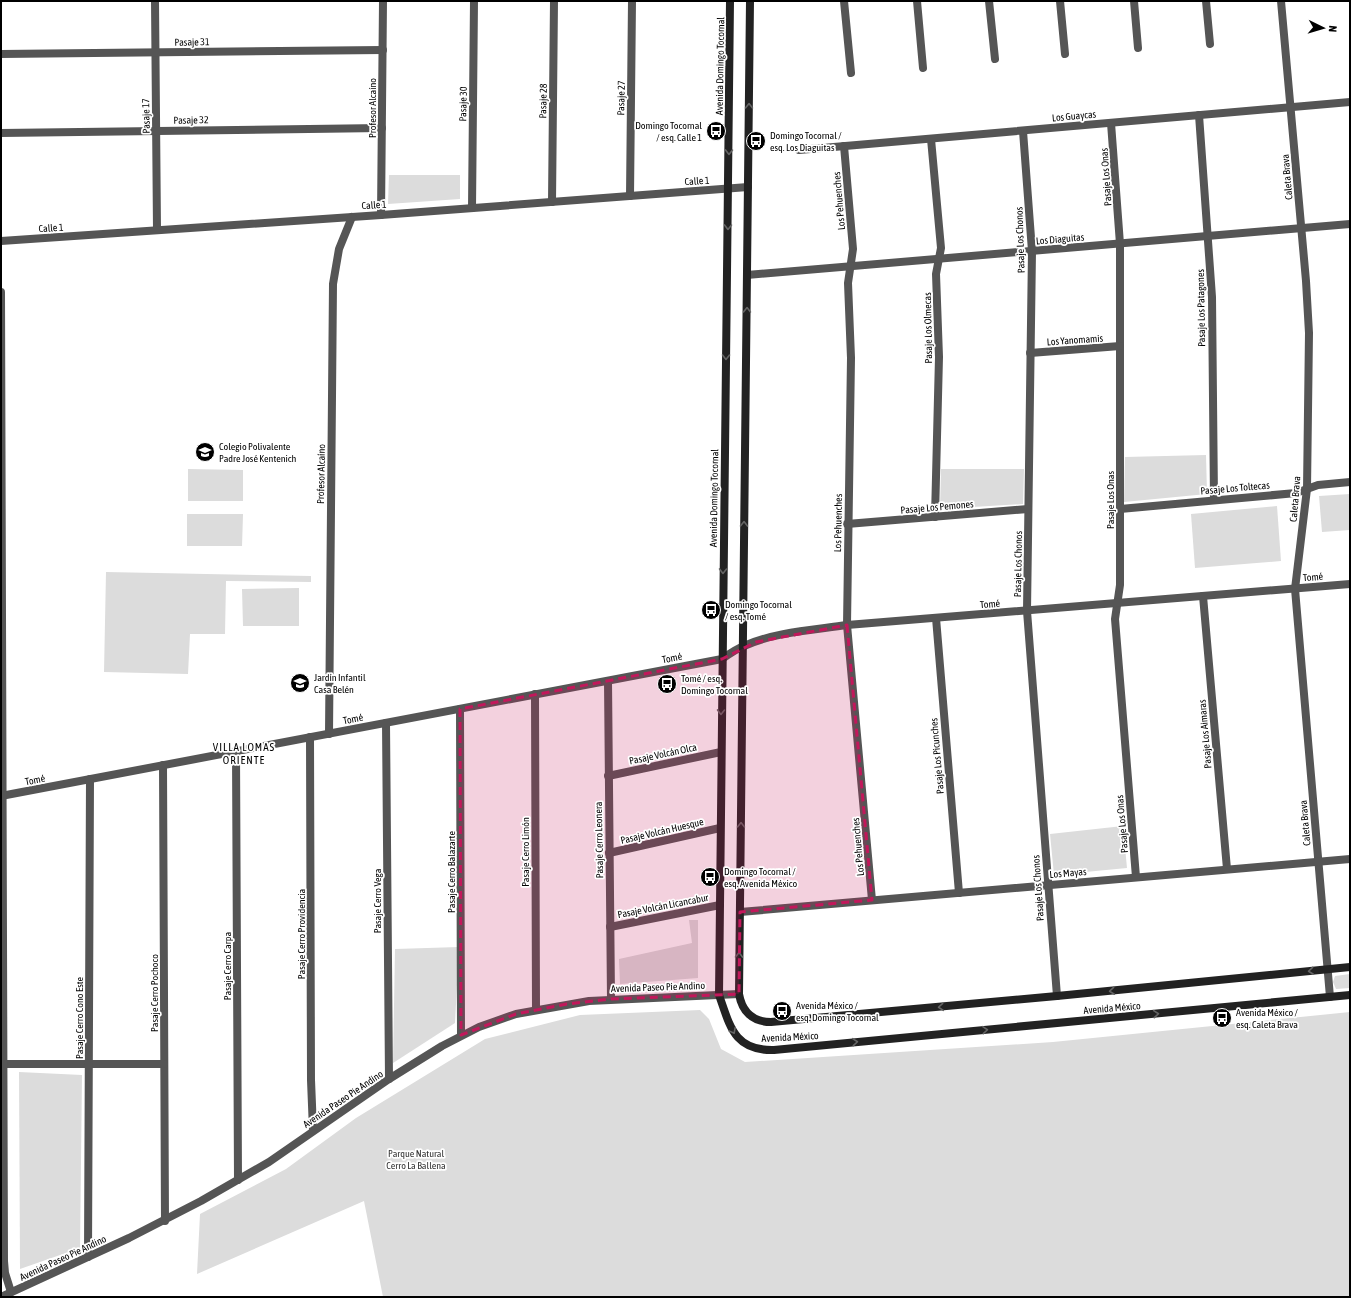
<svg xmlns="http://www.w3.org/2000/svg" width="1351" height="1298" viewBox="0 0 1351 1298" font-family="'Asap Condensed',sans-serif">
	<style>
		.green { fill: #dcdcdc }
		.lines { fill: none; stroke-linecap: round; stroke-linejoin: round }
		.minor { stroke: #555; stroke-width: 8 }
		.tertiary { stroke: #555; stroke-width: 8 }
		.secondary { stroke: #222; stroke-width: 8 }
		.oneway { stroke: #646464 }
		.marked { fill: #c2185b; fill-opacity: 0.2; stroke: #c2185b; stroke-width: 3; stroke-dasharray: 8 5; stroke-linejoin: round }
		.labels { text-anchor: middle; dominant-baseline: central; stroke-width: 3.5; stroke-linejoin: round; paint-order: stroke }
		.street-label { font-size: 10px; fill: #000; stroke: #fff }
		.poi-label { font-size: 10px; fill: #000; stroke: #fff; text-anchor: start }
		.park-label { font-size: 10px; fill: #333; stroke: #fff }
		.neighbourhood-label { font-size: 11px; letter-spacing: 1px; fill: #000; stroke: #fff }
	</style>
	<rect width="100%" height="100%" fill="#fff"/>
	<g class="green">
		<polygon points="389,175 460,175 460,199 388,204"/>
		<polygon points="1206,455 1207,494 1124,502 1125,457"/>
		<polygon points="188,469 243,470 243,501 188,501"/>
		<polygon points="941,469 1024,469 1023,504 940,509"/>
		<polygon points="1350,494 1350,530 1322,532 1319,496"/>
		<polygon points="1277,506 1281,561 1195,568 1191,514"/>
		<polygon points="187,514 243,514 242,546 187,546"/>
		<polygon points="106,572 311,576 311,582 226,581 225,634 190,634 188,674 104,672"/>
		<polygon points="299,588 299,626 243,626 242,589"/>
		<polygon points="1123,826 1127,868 1054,875 1050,834"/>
		<polygon points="689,920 698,920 698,978 620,984 619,959 692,943"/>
		<polygon points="459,947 455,1023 393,1063 395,949"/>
		<polygon points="1350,974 1350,988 1336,989 1333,982 1335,976"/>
		<polygon points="700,1010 709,1019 721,1049 745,1062 1053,1042 1350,1012 1350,1297 383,1297 364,1201 197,1274 200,1214 286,1169 356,1118 485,1039 580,1015"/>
		<polygon points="19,1072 82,1075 80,1248 20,1269"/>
	</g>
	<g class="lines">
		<g class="minor">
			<polyline points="155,1 157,230"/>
			<polyline points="844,1 851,73"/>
			<polyline points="917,1 923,68"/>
			<polyline points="989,1 995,59"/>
			<polyline points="1060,1 1065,54"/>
			<polyline points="1134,1 1138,48"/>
			<polyline points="1206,1 1210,44"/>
			<polyline points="1281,1 1306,281 1309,333 1307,489 1295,589 1330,997"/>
			<polyline points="1,54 383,50"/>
			<polyline points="1199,115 1212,297 1214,500"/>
			<polyline points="1111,123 1120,244 1120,585 1115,619 1136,877"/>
			<polyline points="1023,131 1032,251 1027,611 1057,996"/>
			<polyline points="1,133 382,128"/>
			<polyline points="931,139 941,248 936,274 939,357 935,517"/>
			<polyline points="844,146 853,249 848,283 851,358 847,625 872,900"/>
			<polyline points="799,150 1350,102"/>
			<polyline points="630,196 632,1"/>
			<polyline points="552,202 554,1"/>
			<polyline points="472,208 474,1"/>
			<polyline points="381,215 383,1"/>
			<polyline points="1,241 381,215 748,187"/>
			<polyline points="747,275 1350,224"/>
			<polyline points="1030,353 1120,346"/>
			<polyline points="1120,509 1296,493 1318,485 1350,482"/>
			<polyline points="847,524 1028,509"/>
			<polyline points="1203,596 1227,869"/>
			<polyline points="936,618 959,893"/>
			<polyline points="608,681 611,999"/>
			<polyline points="535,694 536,1010"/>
			<polyline points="460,709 461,1035"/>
			<polyline points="386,723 389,1079"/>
			<polyline points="329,734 333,284 339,249 352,217"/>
			<polyline points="310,737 311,1080 313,1130"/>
			<polyline points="236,752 238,1180"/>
			<polyline points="163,765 165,1221"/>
			<polyline points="608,776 721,752"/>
			<path d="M1,796L722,659C729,654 736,649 744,646C775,632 813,630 847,625L1350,584"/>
			<polyline points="609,853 720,828"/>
			<polyline points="740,912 1350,859"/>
			<polyline points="610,927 720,905"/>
			<polyline points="3,1064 164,1064"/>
			<polyline points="88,1257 90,779"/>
		</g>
		<g class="tertiary">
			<polyline points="1,292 4,1261 5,1273 11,1292"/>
			<polyline points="1,1297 129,1238 201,1201 269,1162 389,1079 442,1046 479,1027 516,1014 589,1001 739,994"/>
		</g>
		<g class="secondary">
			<path d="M730,1L719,995C730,1026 734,1051 774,1050L1350,995"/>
			<path d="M750,1L739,994C742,1011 752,1022 771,1022L1057,996L1350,967"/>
		</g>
	</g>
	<defs><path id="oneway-chevron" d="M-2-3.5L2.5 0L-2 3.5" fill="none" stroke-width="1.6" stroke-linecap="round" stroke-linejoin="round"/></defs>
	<g class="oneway">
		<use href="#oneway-chevron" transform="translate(749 106) rotate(-89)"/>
		<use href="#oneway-chevron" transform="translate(729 152) rotate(91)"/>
		<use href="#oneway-chevron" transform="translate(728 227) rotate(91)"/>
		<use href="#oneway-chevron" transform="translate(747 310) rotate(-89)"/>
		<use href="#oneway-chevron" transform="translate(726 357) rotate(91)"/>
		<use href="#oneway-chevron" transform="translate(744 524) rotate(-89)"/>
		<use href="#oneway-chevron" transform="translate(723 571) rotate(91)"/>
		<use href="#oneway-chevron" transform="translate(721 712) rotate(91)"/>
		<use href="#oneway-chevron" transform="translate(741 825) rotate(-89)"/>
		<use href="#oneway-chevron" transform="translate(739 955) rotate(-89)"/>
		<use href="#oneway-chevron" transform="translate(1311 971) rotate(174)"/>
		<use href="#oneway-chevron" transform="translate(1112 991) rotate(174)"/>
		<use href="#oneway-chevron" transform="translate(941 1007) rotate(175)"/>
		<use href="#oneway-chevron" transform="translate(1156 1014) rotate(-5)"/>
		<use href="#oneway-chevron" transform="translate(985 1030) rotate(-5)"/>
		<use href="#oneway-chevron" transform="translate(733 1031) rotate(62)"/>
		<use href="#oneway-chevron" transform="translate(855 1042) rotate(-5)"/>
	</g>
	<path class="marked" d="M847,625L872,900L740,912L739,994L611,999L567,1004L516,1014L461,1035L460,709L722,659L756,642Z"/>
	<defs>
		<g id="bus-disc" transform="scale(1)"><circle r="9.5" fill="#000" stroke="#fff"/><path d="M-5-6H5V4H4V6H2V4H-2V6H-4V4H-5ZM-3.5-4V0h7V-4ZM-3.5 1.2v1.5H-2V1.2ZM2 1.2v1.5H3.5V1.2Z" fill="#fff"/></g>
		<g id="school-disc" transform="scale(1)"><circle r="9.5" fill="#000" stroke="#fff"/><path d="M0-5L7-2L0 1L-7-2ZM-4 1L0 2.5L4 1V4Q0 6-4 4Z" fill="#fff"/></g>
	</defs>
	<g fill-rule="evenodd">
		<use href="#bus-disc" x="716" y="131"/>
		<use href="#bus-disc" x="756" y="141"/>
		<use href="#school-disc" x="205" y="452"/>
		<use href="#bus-disc" x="711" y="610"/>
		<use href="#school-disc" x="300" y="683"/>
		<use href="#bus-disc" x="667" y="684"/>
		<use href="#bus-disc" x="710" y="877"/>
		<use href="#bus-disc" x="782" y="1011"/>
		<use href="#bus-disc" x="1222" y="1018"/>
	</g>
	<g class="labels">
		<g class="street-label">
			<text transform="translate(192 42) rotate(-1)">Pasaje 31</text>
			<text transform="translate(720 66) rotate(-89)">Avenida Domingo Tocornal</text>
			<text transform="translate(621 98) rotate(-89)">Pasaje 27</text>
			<text transform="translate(543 101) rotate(-89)">Pasaje 28</text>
			<text transform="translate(463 104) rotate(-89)">Pasaje 30</text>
			<text transform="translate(372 108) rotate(-90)">Profesor Alcaíno</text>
			<text transform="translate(146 116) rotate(-91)">Pasaje 17</text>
			<text transform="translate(1074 116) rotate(-5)">Los Guaycas</text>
			<text transform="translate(191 120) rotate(-1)">Pasaje 32</text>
			<text transform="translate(1106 177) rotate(-94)">Pasaje Los Onas</text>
			<text transform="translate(1287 177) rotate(-95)">Caleta Brava</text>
			<text transform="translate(697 181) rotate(-4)">Calle 1</text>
			<text transform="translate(839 201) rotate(-95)">Los Pehuenches</text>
			<text transform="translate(374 205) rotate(-4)">Calle 1</text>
			<text transform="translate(51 228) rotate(-4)">Calle 1</text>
			<text transform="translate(1060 239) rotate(-5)">Los Diaguitas</text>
			<text transform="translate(1020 240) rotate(-92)">Pasaje Los Chonos</text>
			<text transform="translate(1201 308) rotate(-91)">Pasaje Los Patagones</text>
			<text transform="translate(928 328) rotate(-91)">Pasaje Los Olmecas</text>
			<text transform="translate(1075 340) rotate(-4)">Los Yanomamis</text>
			<text transform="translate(321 474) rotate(-89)">Profesor Alcaíno</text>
			<text transform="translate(1235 488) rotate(-5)">Pasaje Los Toltecas</text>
			<text transform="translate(714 498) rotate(-89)">Avenida Domingo Tocornal</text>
			<text transform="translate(1295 499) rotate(-85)">Caleta Brava</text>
			<text transform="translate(1110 500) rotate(-90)">Pasaje Los Onas</text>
			<text transform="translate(937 507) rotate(-5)">Pasaje Los Pemones</text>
			<text transform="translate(838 523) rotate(-89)">Los Pehuenches</text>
			<text transform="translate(1018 564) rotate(-89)">Pasaje Los Chonos</text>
			<text transform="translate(1313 577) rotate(-5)">Tomé</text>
			<text transform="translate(990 604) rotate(-5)">Tomé</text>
			<text transform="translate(672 658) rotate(-11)">Tomé</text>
			<text transform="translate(353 719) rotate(-11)">Tomé</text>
			<text transform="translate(1205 734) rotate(-95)">Pasaje Los Aimaras</text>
			<text transform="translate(663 754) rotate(-12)">Pasaje Volcán Olca</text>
			<text transform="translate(937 756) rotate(-95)">Pasaje Los Picunches</text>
			<text transform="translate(35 780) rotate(-11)">Tomé</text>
			<text transform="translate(1305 823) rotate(-95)">Caleta Brava</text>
			<text transform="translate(1122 824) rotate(-95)">Pasaje Los Onas</text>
			<text transform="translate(662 831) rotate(-13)">Pasaje Volcán Huesque</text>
			<text transform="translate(599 840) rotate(-91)">Pasaje Cerro Leonera</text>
			<text transform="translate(858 847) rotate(-95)">Los Pehuenches</text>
			<text transform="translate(525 852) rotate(-90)">Pasaje Cerro Limón</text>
			<text transform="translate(451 872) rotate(-90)">Pasaje Cerro Balazarte</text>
			<text transform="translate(1068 873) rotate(-5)">Los Mayas</text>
			<text transform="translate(1038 888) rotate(-94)">Pasaje Los Chonos</text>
			<text transform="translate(377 901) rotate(-90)">Pasaje Cerro Vega</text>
			<text transform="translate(663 906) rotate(-11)">Pasaje Volcán Licancabur</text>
			<text transform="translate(301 934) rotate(-90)">Pasaje Cerro Providencia</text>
			<text transform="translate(227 966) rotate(-90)">Pasaje Cerro Carpa</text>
			<text transform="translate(658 987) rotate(-2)">Avenida Paseo Pie Andino</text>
			<text transform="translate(154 993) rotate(-90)">Pasaje Cerro Pochoco</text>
			<text transform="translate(1112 1008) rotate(-5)">Avenida México</text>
			<text transform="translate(79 1018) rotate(-90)">Pasaje Cerro Cono Este</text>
			<text transform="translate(790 1037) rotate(-3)">Avenida México</text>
			<text transform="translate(343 1099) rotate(-34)">Avenida Paseo Pie Andino</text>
			<text transform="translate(63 1258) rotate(-25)">Avenida Paseo Pie Andino</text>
		</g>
		<g class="poi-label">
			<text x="702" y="125" text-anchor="end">Domingo Tocornal<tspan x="702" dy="12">/ esq. Calle 1</tspan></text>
			<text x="770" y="135">Domingo Tocornal /<tspan x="770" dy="12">esq. Los Diaguitas</tspan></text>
			<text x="219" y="446">Colegio Polivalente<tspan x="219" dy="12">Padre José Kentenich</tspan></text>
			<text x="725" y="604">Domingo Tocornal<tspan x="725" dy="12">/ esq. Tomé</tspan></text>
			<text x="314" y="677">Jardín Infantil<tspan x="314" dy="12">Casa Belén</tspan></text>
			<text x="681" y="678">Tomé / esq.<tspan x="681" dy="12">Domingo Tocornal</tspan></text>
			<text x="724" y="871">Domingo Tocornal /<tspan x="724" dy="12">esq. Avenida México</tspan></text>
			<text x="796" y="1005">Avenida México /<tspan x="796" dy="12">esq. Domingo Tocornal</tspan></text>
			<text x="1236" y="1012">Avenida México /<tspan x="1236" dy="12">esq. Caleta Brava</tspan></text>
		</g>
		<g class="park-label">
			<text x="416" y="1153">Parque Natural<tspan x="416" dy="12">Cerro La Ballena</tspan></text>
		</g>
		<g class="neighbourhood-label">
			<text x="244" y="747">VILLA LOMAS<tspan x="244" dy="13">ORIENTE</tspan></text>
		</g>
	</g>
	<rect width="1351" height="1298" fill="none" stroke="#000000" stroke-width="4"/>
	<g transform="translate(1323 28) rotate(95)" stroke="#ffffff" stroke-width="3" paint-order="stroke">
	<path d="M0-3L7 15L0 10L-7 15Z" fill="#000000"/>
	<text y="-6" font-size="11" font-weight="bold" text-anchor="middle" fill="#000000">N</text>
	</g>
</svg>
